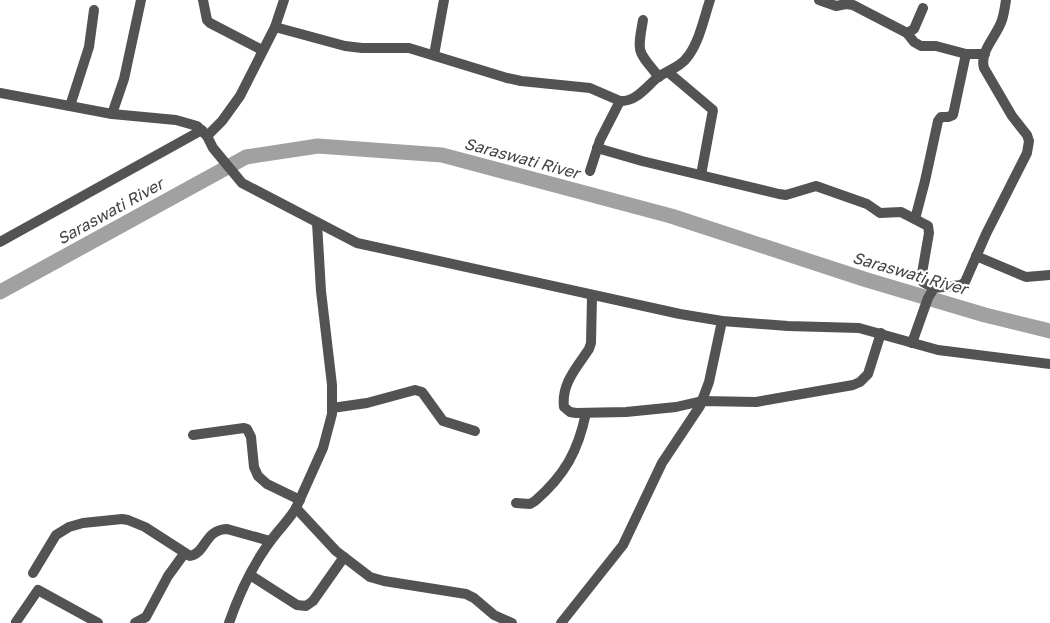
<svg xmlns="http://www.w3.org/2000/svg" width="1050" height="623" viewBox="0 0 1050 623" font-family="'Golos Text',sans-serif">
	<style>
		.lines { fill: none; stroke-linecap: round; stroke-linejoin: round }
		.river { stroke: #a1a1a1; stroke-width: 15 }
		.minor { stroke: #535353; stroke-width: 10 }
		.tertiary { stroke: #535353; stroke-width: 10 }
		.labels { text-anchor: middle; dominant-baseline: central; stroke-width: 4.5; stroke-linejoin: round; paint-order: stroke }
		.water-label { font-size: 16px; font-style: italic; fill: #424242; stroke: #fff }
	</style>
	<rect width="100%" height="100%" fill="#fff"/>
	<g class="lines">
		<polyline class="river" points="0,292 246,157 318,146 442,155 671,216 867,280 985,315 1050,331"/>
		<g class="minor">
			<polyline points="203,0 207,20 210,23 262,50"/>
			<polyline points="819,0 836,6 846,4 853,5 907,33 914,29 923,8"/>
			<path d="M643,20C637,54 637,50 659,77"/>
			<polyline points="275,27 284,0"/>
			<polyline points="907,33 914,42 921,46 936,46 966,54 985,54"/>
			<polyline points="434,55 444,0"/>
			<polyline points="668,72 713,110 701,175"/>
			<polyline points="70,106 89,47 94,10"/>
			<polyline points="112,114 124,79 141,0"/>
			<polyline points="597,148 642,161 779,194 786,195 816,186 867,204 880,213 901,212 928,226 929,233 921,279 923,282 934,288"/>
			<polyline points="590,171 600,140 620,101"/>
			<polyline points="915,219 925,181 938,121 941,117 948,117 953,115 966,54"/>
			<polyline points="0,242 202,130"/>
			<polyline points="976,256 1026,277 1050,275"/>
			<path d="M592,296L591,343L589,349C577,367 561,384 564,407L570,412L576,413L626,412L676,407L702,401L756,402L853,385L860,382L868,374L881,333"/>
			<path d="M912,343L928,298L934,288L961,285L965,282L986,234L1027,153L1029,141L1027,135L1012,116L984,68C979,51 997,36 1002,20C1004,14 1005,7 1006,0"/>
			<polyline points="332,408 367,403 415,390 422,392 443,421 475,431"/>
			<polyline points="193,435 244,428 247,429 251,437 254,467 258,476 267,484 300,500"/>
			<path d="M516,503L530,504L535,501C565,475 578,451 586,413"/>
			<polyline points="296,508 336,551 370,577 384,581 466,594 474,598 494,615 512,623"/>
			<path d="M33,573L56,535L69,527L83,523L122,519L128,520L145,527L190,556C207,552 204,530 227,529L270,541"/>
			<polyline points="250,575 297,605 306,606 313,601 344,557"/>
			<polyline points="16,622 38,590 98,623"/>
			<polyline points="135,623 146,617 168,576 184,554"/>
			<polyline points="561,623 623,545 662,463 700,406 709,382 722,321"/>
		</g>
		<g class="tertiary">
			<polyline points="0,93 112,114 176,120 197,126 207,136 213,148 242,183 357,243 680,314 722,321 788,326 859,328 938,350 1050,364"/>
			<path d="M207,136L222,121L240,96L275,27L345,46L362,48H409L507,78L521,81L590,88L620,101C636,102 646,87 658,77C669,70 682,66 689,55C700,39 704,18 710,0"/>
			<path d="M229,623C239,594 253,564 272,539C280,528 289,520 296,508L323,448L332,414V385L321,291L317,223"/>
		</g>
	</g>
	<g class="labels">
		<g class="water-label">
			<text transform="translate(522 158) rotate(15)">Saraswati River</text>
			<text transform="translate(110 211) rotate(-29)">Saraswati River</text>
			<text transform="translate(910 273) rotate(16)">Saraswati River</text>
		</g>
	</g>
</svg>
